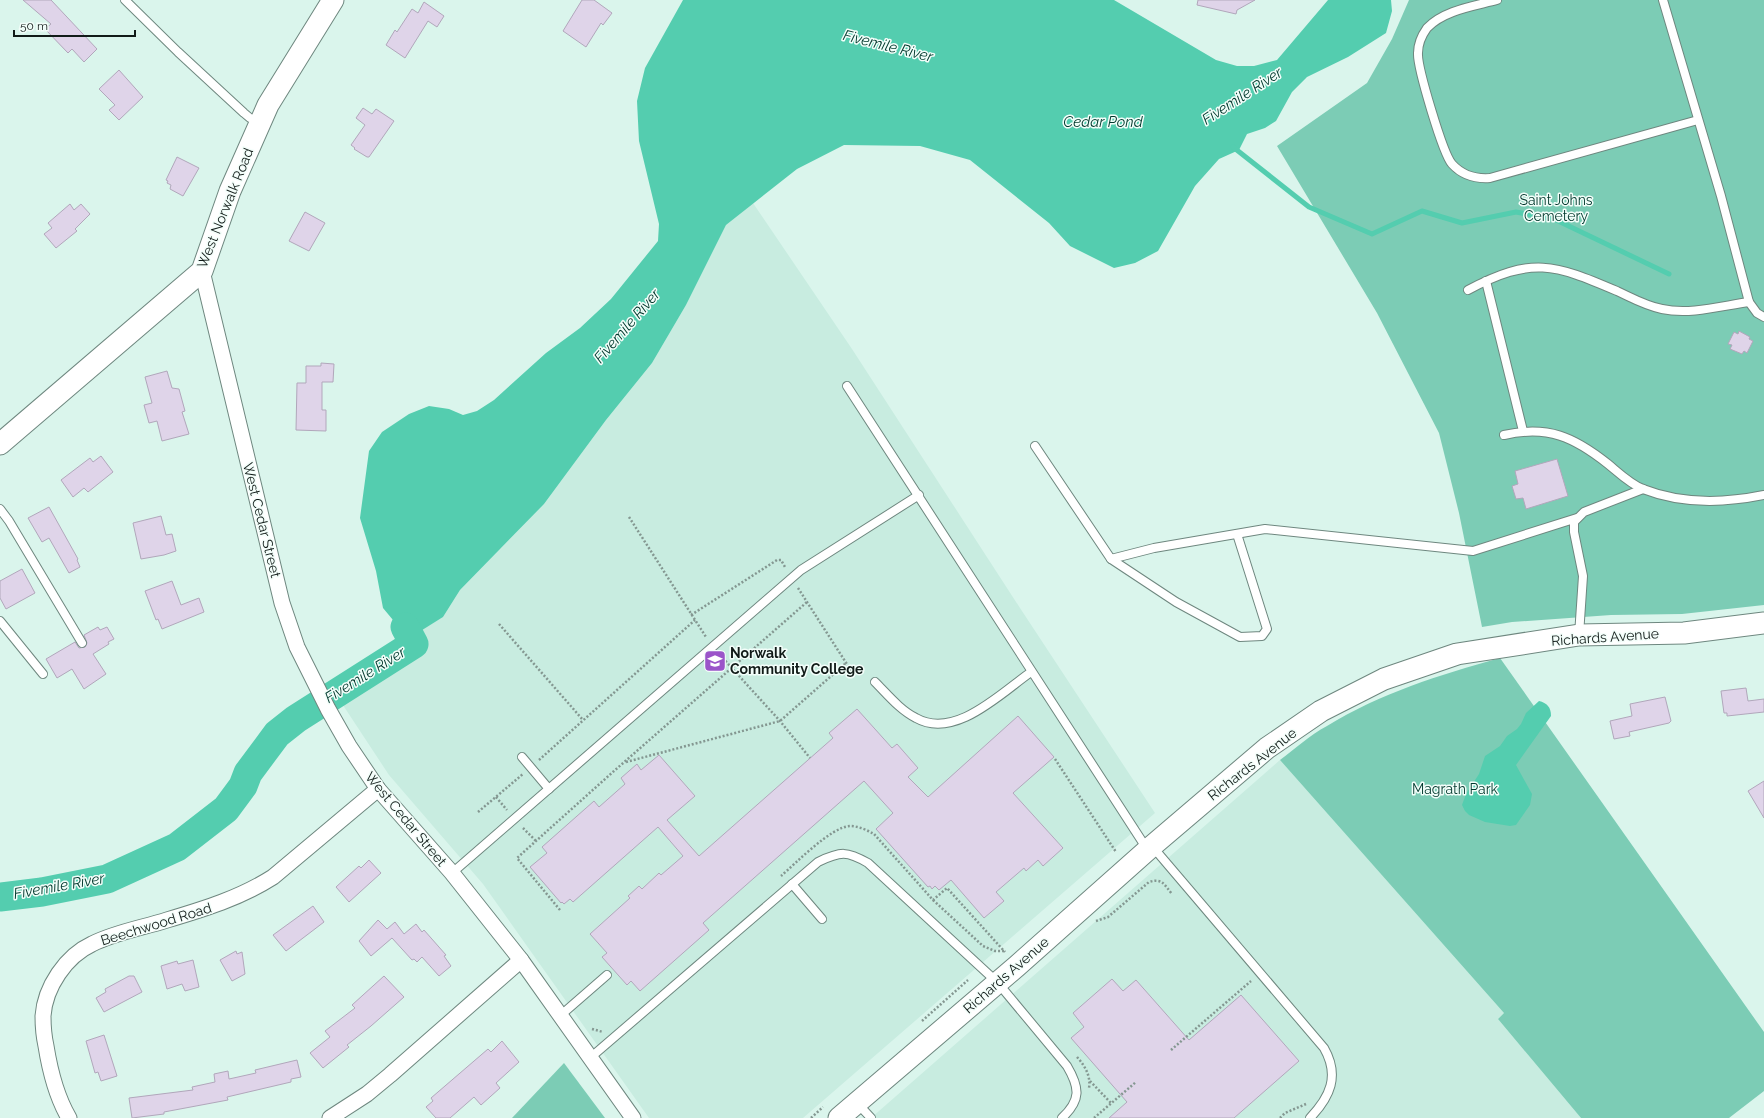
<svg xmlns="http://www.w3.org/2000/svg" width="1764" height="1118" viewBox="0 0 1764 1118" font-family="Raleway,sans-serif">
	<style>
		.built { fill: #c8ece0 }
		.green { fill: #7cccb5 }
		.water { fill: #54cdaf }
		.lines { fill: none; stroke-linecap: round; stroke-linejoin: round }
		.stream { stroke: #54cdaf; stroke-width: 5 }
		.river { stroke: #54cdaf; stroke-width: 29 }
		.building { fill: #dfd4e9; stroke: #b1a7bb }
		.lane-casing { stroke: #6e877f; stroke-width: 10 }
		.street-casing { stroke: #6e877f; stroke-width: 17 }
		.secondary-casing { stroke: #6e877f; stroke-width: 23 }
		.path { stroke: #849791; stroke-width: 2.5; stroke-dasharray: 2 2; stroke-linecap: butt }
		.lane { stroke: #fff; stroke-width: 8 }
		.street { stroke: #fff; stroke-width: 15 }
		.secondary { stroke: #fff; stroke-width: 21 }
		.labels { text-anchor: middle; dominant-baseline: central; stroke-width: 3; stroke-linejoin: round; paint-order: stroke }
		.park-label { font-size: 14px; fill: #00382c; stroke: #f3fefa }
		.street-label { font-size: 14px; fill: #111b18; stroke: #f3fefa }
		.poi-label { font-size: 14px; font-weight: bold; fill: #111b18; stroke: #f3fefa; text-anchor: start }
		.water-label { font-size: 15px; font-style: italic; fill: #00382c; stroke: #f3fefa }
	</style>
	<rect width="100%" height="100%" fill="#daf5ec"/>
	<g class="built">
		<polygon points="753,203 852,349 1020,608 1155,813 803,1118 649,1118 483,884 389,775 333,690 418,632 443,617 460,590 544,504 606,420 652,363 686,305 726,225"/>
		<polygon points="1280,760 1504,1013 1498,1019 1581,1118 871,1118"/>
	</g>
	<g class="green">
		<polygon points="1409,0 1764,0 1764,605 1682,614 1611,615 1512,622 1482,627 1459,513 1439,433 1377,313 1277,146 1367,83 1392,39"/>
		<path d="M1500,658L1764,1032V1091L1729,1118H1581L1498,1019L1504,1013L1280,760C1295,749 1310,735 1327,726C1381,693 1439,675 1500,658Z"/>
		<polygon points="564,1063 605,1118 512,1118"/>
	</g>
	<g class="water">
		<polygon points="683,0 1114,0 1216,60 1237,66 1254,66 1277,60 1328,0 1391,0 1392,11 1386,33 1348,57 1307,77 1292,92 1276,121 1265,128 1247,134 1239,150 1219,159 1195,186 1158,251 1135,263 1114,268 1070,246 1049,223 970,160 920,146 844,145 797,169 726,225 686,305 652,363 606,420 544,504 460,590 443,617 419,632 393,620 383,608 376,571 360,518 369,451 382,432 409,414 429,406 449,409 463,415 477,411 494,400 546,353 580,328 611,299 658,241 659,224 639,141 637,101 645,68"/>
		<path d="M1539,701C1547,703 1551,707 1551,716L1516,765L1532,794L1530,805L1516,825L1510,826L1485,822L1469,815L1465,811L1462,805L1466,794L1479,774L1485,756L1500,746L1507,736L1517,729L1521,724L1526,713Z"/>
	</g>
	<g class="lines">
		<polyline class="stream" points="1233,147 1309,207 1372,234 1422,211 1462,223 1516,212 1554,219 1669,274"/>
		<polyline class="river" points="0,897 42,892 107,879 177,847 226,809 243,786 248,773 277,734 296,719 414,644 405,627"/>
	</g>
	<g class="building">
		<polygon points="23,0 51,0 97,49 84,62 72,49 68,53 45,29 51,24"/>
		<polygon points="582,0 594,0 612,13 603,25 601,23 586,47 563,31"/>
		<polygon points="1198,0 1255,0 1237,10 1236,14 1197,5"/>
		<polygon points="424,2 444,16 437,27 428,21 405,58 386,45 395,30 397,32 412,9 418,13"/>
		<polygon points="119,70 143,97 119,120 109,110 115,105 99,89"/>
		<polygon points="363,108 372,114 376,109 394,121 369,157 367,157 354,149 355,148 351,145 365,125 356,118"/>
		<polygon points="177,157 199,168 183,196 170,189 171,185 167,183 168,181 166,180"/>
		<polygon points="70,204 74,210 81,204 90,214 75,229 77,231 56,248 44,234 52,228 48,223"/>
		<polygon points="305,212 325,223 309,251 289,241"/>
		<polygon points="1739,331 1750,337 1749,339 1753,341 1747,353 1744,351 1742,354 1730,349 1732,345 1728,344 1734,332 1738,334"/>
		<polygon points="321,363 334,364 333,382 322,382 322,410 326,410 326,431 296,430 297,383 306,383 306,366 321,366"/>
		<polygon points="167,371 172,388 179,389 185,411 182,412 189,434 162,441 157,421 149,423 144,405 152,403 145,377"/>
		<polygon points="101,456 113,472 88,492 84,488 73,497 61,480 90,458 93,462"/>
		<polygon points="1557,459 1568,496 1526,509 1523,498 1516,499 1512,486 1518,484 1515,471"/>
		<polygon points="49,507 78,559 77,560 80,567 69,573 49,538 42,542 28,518"/>
		<polygon points="161,516 166,535 172,534 176,551 164,555 141,559 133,523"/>
		<polygon points="22,569 35,593 6,609 0,598 0,581"/>
		<polygon points="172,581 181,605 199,598 204,612 162,629 158,619 156,620 145,591"/>
		<polygon points="98,627 100,630 107,627 114,639 108,642 109,644 93,654 106,674 84,689 72,669 57,678 46,659 75,642 79,648 85,647 87,643 84,635"/>
		<polygon points="1746,688 1748,701 1764,699 1764,712 1727,716 1727,713 1724,713 1721,691"/>
		<polygon points="1665,697 1671,721 1669,723 1629,732 1630,736 1614,739 1610,721 1632,716 1630,704"/>
		<polygon points="857,709 892,748 897,744 918,768 908,777 928,797 1018,716 1054,757 1013,793 1063,848 1043,866 1038,860 1026,871 1024,868 996,892 1004,901 984,918 951,880 939,890 935,886 932,889 930,886 928,887 876,829 893,813 864,781 703,923 709,930 640,991 631,981 627,985 602,957 607,953 590,934 630,898 628,896 639,886 642,889 659,873 661,875 683,856 658,827 573,902 570,899 564,904 562,902 561,903 530,867 547,853 542,847 594,801 599,807 625,784 621,778 637,764 641,770 659,755 695,796 667,820 699,856 833,738 829,733"/>
		<polygon points="1764,781 1764,818 1748,791"/>
		<polygon points="369,860 381,873 349,902 336,887 359,866 361,868"/>
		<polygon points="313,906 324,922 286,951 273,935"/>
		<polygon points="378,920 387,929 395,922 404,934 416,924 422,932 424,930 446,955 444,956 451,966 439,976 422,957 417,962 414,959 412,960 392,938 371,956 359,941"/>
		<polygon points="236,951 237,954 242,952 245,974 232,981 220,960"/>
		<polygon points="193,960 199,987 185,991 182,984 167,989 161,966 177,961 178,964"/>
		<polygon points="129,976 134,976 142,992 104,1012 96,998 106,992 105,989"/>
		<polygon points="384,976 404,997 371,1026 347,1045 349,1047 323,1068 310,1053 330,1037 325,1031 355,1008 352,1005"/>
		<polygon points="1112,979 1123,991 1136,980 1189,1040 1241,995 1299,1061 1234,1118 1109,1118 1127,1102 1071,1038 1084,1027 1073,1013"/>
		<polygon points="104,1035 117,1076 101,1081 98,1072 95,1073 86,1041"/>
		<polygon points="502,1041 519,1062 496,1083 500,1088 481,1105 474,1097 450,1118 436,1118 426,1107 433,1101 431,1098 488,1049 491,1052"/>
		<polygon points="297,1060 301,1077 291,1079 291,1082 227,1097 228,1100 164,1112 164,1114 132,1118 129,1098 193,1090 192,1087 215,1082 214,1074 228,1071 229,1079 256,1073 255,1070"/>
	</g>
	<g class="lines">
		<g class="lane-casing">
			<g id="lane">
				<polyline points="125,0 178,52 244,113 250,118 260,121"/>
				<path d="M1497,0C1475,6 1444,10 1427,28C1422,35 1418,45 1418,53C1417,67 1443,154 1452,164C1462,175 1476,179 1490,178L1698,120"/>
				<polyline points="1663,0 1721,196 1749,302 1757,313 1764,317"/>
				<polyline points="1486,281 1523,431"/>
				<path d="M1468,290C1532,256 1554,264 1617,291C1632,298 1646,306 1662,309C1690,315 1721,306 1749,302"/>
				<polyline points="847,386 1147,849"/>
				<path d="M1504,435C1548,425 1574,437 1608,464C1619,473 1630,484 1643,489C1681,504 1725,503 1764,495"/>
				<polyline points="1035,446 1111,559 1154,548 1265,529 1473,551 1577,518"/>
				<polyline points="0,509 9,521 82,643"/>
				<polyline points="1111,559 1176,602 1240,637 1262,636 1267,629 1237,534"/>
				<polyline points="0,621 43,674"/>
				<polyline points="1579,635 1583,576 1574,532 1574,522 1584,512 1643,489"/>
				<path d="M875,682C888,695 900,710 916,718C955,740 1001,693 1031,672"/>
				<polyline points="522,757 549,789"/>
				<path d="M1152,846L1324,1048C1340,1076 1330,1097 1310,1118"/>
				<polyline points="452,873 801,570 919,495"/>
				<polyline points="792,884 822,919"/>
				<polyline points="561,1015 607,975"/>
				<path d="M590,1058L818,862C841,851 847,851 868,863L998,983L1067,1066C1080,1088 1081,1100 1062,1118"/>
				<polyline points="858,1104 871,1118"/>
			</g>
		</g>
		<g class="street-casing">
			<g id="street">
				<polyline points="202,271 282,603 297,647 328,709 349,746 378,789 452,873 521,960 633,1118"/>
				<path d="M69,1118C56,1096 50,1071 46,1046C44,1037 43,1026 43,1016C45,987 66,956 92,944C116,932 142,928 167,920C204,909 240,898 273,877L378,789"/>
				<polyline points="330,1118 367,1094 390,1075 521,960"/>
			</g>
		</g>
		<g class="secondary-casing">
			<g id="secondary">
				<polyline points="0,444 202,271 230,191 268,105 333,0"/>
				<polyline points="839,1118 1017,966 1152,846 1267,748 1321,711 1384,679 1457,654 1579,635 1684,633 1764,623"/>
			</g>
		</g>
		<g class="path">
			<polyline points="629,517 706,637"/>
			<polyline points="798,588 852,672"/>
			<polyline points="691,615 777,560 781,560 785,567"/>
			<polyline points="499,624 583,720"/>
			<polyline points="720,655 780,721 810,758"/>
			<polyline points="1055,759 1116,852"/>
			<polyline points="539,760 695,620"/>
			<polyline points="626,762 780,721 846,663"/>
			<polyline points="496,797 507,810"/>
			<polyline points="478,812 523,774"/>
			<polyline points="523,828 536,841"/>
			<path d="M781,876C796,863 831,827 850,826C858,826 867,830 874,834L933,900L947,888L1005,952"/>
			<polyline points="933,900 983,946 995,951 1004,951"/>
			<polyline points="560,910 517,858 614,771 807,602"/>
			<path d="M1096,921L1108,917L1149,882C1162,878 1164,884 1172,894"/>
			<polyline points="922,1021 968,980"/>
			<polyline points="592,1029 603,1032"/>
			<polyline points="1171,1050 1251,981"/>
			<path d="M1077,1057C1085,1066 1091,1076 1089,1088"/>
			<polyline points="1090,1081 1111,1103"/>
			<polyline points="811,1118 823,1107"/>
			<polyline points="1094,1118 1136,1082"/>
			<polyline points="1280,1118 1285,1113 1306,1104"/>
		</g>
		<use href="#lane" class="lane"/>
		<use href="#street" class="street"/>
		<use href="#secondary" class="secondary"/>
	</g>
	<defs>
		<g id="university-square" transform="scale(1.15)"><rect x="-9" y="-9" width="18" height="18" rx="4" fill="#9b54c9" stroke="#f3fefa"/><path d="M0-5L7-2L0 1L-7-2ZM-4 1L0 2.5L4 1V4Q0 6-4 4Z" fill="#fff"/></g>
	</defs>
	<g fill-rule="evenodd">
		<use href="#university-square" x="715" y="661"/>
	</g>
	<g class="labels">
		<g class="park-label">
			<text x="1556" y="200">Saint Johns<tspan x="1556" dy="16">Cemetery</tspan></text>
			<text x="1455" y="789">Magrath Park</text>
		</g>
		<g class="street-label">
			<text transform="translate(225 208) rotate(-68)">West Norwalk Road</text>
			<text transform="translate(262 520) rotate(76)">West Cedar Street</text>
			<text transform="translate(1605 637) rotate(-4)">Richards Avenue</text>
			<text transform="translate(1252 764) rotate(-38)">Richards Avenue</text>
			<text transform="translate(406 819) rotate(50)">West Cedar Street</text>
			<text transform="translate(156 924) rotate(-17)">Beechwood Road</text>
			<text transform="translate(1006 975) rotate(-41)">Richards Avenue</text>
		</g>
		<g class="poi-label">
			<text x="730" y="653">Norwalk<tspan x="730" dy="16">Community College</tspan></text>
		</g>
		<g class="water-label">
			<text transform="translate(888 46) rotate(14)">Fivemile River</text>
			<text transform="translate(1242 96) rotate(-33)">Fivemile River</text>
			<text x="1103" y="122">Cedar Pond</text>
			<text transform="translate(627 326) rotate(-49)">Fivemile River</text>
			<text transform="translate(365 675) rotate(-32)">Fivemile River</text>
			<text transform="translate(59 886) rotate(-10)">Fivemile River</text>
		</g>
	</g>
	<path d="M14 30v6h121v-6" fill="none" stroke="#111b18" stroke-width="2"/>
	<text x="20" y="30" font-size="12" fill="#111b18" stroke="#f3fefa" stroke-width="3" paint-order="stroke">50 m</text>
</svg>
